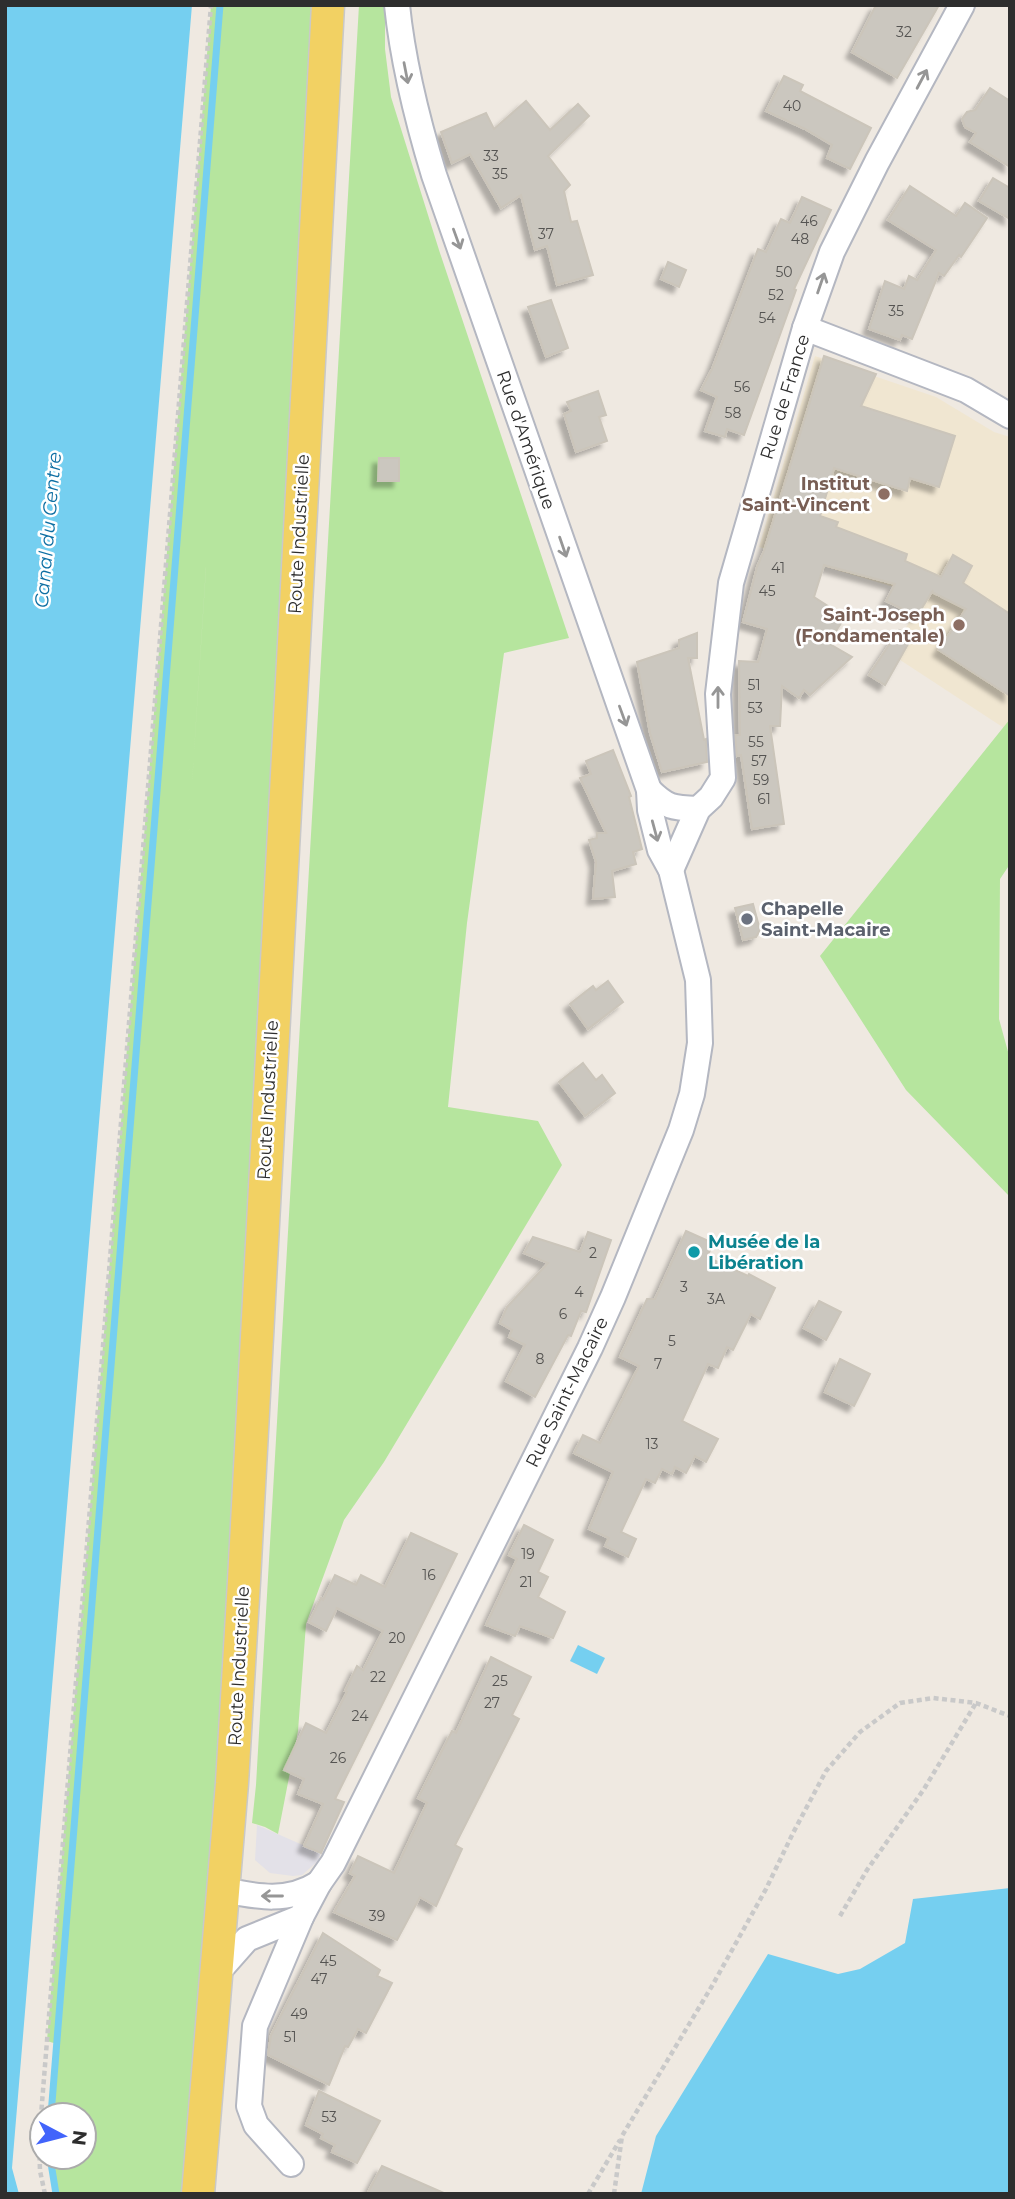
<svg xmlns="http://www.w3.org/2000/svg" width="1015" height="2199" viewBox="0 0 1015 2199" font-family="Montserrat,sans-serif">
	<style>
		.industrial { fill: #e3e1e8 }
		.education { fill: #f0e6d1 }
		.green { fill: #b6e59e; fill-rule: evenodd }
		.water { fill: #75cff0 }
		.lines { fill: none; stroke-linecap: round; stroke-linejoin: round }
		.stream { stroke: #75cff0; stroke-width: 7 }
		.building { fill: #cbc7bf; stroke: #cbc5ba; stroke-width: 2; filter: url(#shadow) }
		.minor-casing { stroke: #b4b7c1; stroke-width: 28 }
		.major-casing { stroke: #c9c9c9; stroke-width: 35 }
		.path { stroke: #c9c9c9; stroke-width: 4.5; stroke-dasharray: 5 3.5; stroke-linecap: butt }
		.minor { stroke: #fff; stroke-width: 24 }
		.major { stroke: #f2d163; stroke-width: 32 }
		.oneway { stroke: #969696 }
		.education-dot { fill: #8d6e63; stroke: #fff; stroke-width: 2.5 }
		.worship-dot { fill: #6b7280; stroke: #fff; stroke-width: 2.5 }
		.culture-dot { fill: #0f9aa8; stroke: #fff; stroke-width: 2.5 }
		.labels { text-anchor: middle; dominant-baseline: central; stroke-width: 5; stroke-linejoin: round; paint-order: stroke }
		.number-label { font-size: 14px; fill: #555452 }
		.street-label { font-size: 18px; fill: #2e2e2e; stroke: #fff }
		.education-label { font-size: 18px; font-weight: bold; fill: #785e54; stroke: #fff; text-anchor: end }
		.worship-label { font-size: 18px; font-weight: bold; fill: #5b616d; stroke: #fff; text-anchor: start }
		.culture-label { font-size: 18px; font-weight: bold; fill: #0d838f; stroke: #fff; text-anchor: start }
		.water-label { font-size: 19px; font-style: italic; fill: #0d6fa3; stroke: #fff }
	</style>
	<defs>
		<filter id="shadow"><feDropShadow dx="-6" dy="6" stdDeviation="2" flood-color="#0004"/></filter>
	</defs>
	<rect width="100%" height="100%" fill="#efe9e1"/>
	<polygon class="industrial" points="257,1825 321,1853 318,1861 302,1875 293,1876 270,1873 255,1860"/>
	<polygon class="education" points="815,356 936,397 994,432 1010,437 1010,719 1004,728 891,654 924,596 759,547"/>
	<g class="green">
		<path d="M211,5H328L198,2194H56L50,2157H84V2115H51L57,2044L47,2041ZM206,567V568L187,861Z"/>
		<polygon points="359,5 385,5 385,49 391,97 439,250 569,638 504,653 467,923 448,1107 538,1121 562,1165 384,1462 344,1520 306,1624 298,1731 278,1834 265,1827 252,1823 256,1785"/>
		<polygon points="1010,719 1010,864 1000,879 999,1019 1010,1059 1010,1197 906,1090 820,956"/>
	</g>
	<g class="water">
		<polygon points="5,5 192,5 12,2168 19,2194 5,2194"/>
		<polygon points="578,1645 605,1658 597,1674 570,1661"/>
		<polygon points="1010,1888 1010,2194 641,2194 656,2136 768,1954 838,1974 860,1969 905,1943 913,1899"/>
	</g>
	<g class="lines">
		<g class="stream">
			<polyline points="51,2115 220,5"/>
			<polyline points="50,2157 56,2194"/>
		</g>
	</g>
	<g class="building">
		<polygon points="876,5 939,5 897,78 852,52"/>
		<polygon points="784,76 803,85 800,91 871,128 850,169 827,158 832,145 805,129 766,111"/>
		<polygon points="990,88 1010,101 1010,167 970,142 976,133 965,127 962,119 967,112 975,110"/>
		<polygon points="526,101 550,130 578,104 589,116 548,156 570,185 564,191 571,222 577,221 593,275 557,285 547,246 535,250 521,195 501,208 470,154 452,163 441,132 486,113 494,129"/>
		<polygon points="993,178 1010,188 1010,219 979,201"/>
		<polygon points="910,186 956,216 965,203 987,218 961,257 959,255 944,276 939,273 912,339 902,335 900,340 869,329 885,281 904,289 909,276 917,280 936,250 888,220"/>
		<polygon points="802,197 831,210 794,289 796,290 744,435 727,429 725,437 705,431 717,397 701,390 712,369 758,249 766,252 781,219 790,223"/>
		<polygon points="668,262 686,270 679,287 661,279"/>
		<polygon points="551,300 568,348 546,357 528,307"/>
		<polygon points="824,356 876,374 861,406 955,436 939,487 910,478 907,491 834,468 820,516 838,522 836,527 907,554 905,561 941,577 953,555 972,566 963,583 1010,614 1010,696 939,650 966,609 932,592 933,590 917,616 886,601 895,584 824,565 814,597 845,617 828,643 852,657 810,695 804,690 799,698 782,686 780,726 770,726 784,824 752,829 741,755 737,756 735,735 740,735 739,661 758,662 767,629 743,622 757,567 764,551"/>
		<polygon points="598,391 606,415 599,417 607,441 576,452 564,414 571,411 567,402"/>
		<polygon points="379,458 399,458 399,481 378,481"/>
		<polygon points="899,630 912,637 885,685 869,675"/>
		<polygon points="697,633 697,658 688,658 704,740 706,739 707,762 662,772 650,733 637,662 679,648 679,640"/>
		<polygon points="613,750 631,796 629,797 642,849 633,852 636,864 612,871 615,897 593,899 596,862 589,840 597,838 597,833 606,833 580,778 591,774 586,761"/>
		<polygon points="753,904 760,930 756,937 743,940 735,908"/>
		<polygon points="608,981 623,1002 588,1029 570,1004 593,986 596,990"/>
		<polygon points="583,1063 596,1080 602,1075 615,1093 585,1116 559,1082"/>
		<polygon points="686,1231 713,1243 707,1257 748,1276 749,1274 775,1288 760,1319 751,1314 733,1350 727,1347 718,1368 708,1364 682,1421 718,1439 706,1462 695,1456 686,1473 675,1467 672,1474 662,1469 655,1483 646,1479 621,1532 636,1539 628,1557 605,1546 609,1538 589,1529 613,1472 574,1453 583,1435 600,1443 623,1398 639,1366 620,1357 647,1299 655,1299"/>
		<polygon points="588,1232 611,1240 586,1312 581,1311 571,1336 568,1335 535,1397 506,1381 525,1345 509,1337 512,1330 500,1323 507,1307 548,1263 524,1253 533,1237 580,1252"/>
		<polygon points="819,1301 841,1312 826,1340 804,1328"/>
		<polygon points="840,1359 870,1374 854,1406 825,1392"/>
		<polygon points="524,1525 553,1540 538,1572 548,1577 538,1597 565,1612 553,1638 520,1626 515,1636 486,1625 517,1559 509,1555"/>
		<polygon points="411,1533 457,1554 335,1799 344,1802 321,1853 304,1846 323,1804 298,1794 304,1779 284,1770 306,1723 326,1733 347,1692 345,1691 357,1666 363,1670 383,1631 337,1608 326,1631 309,1622 321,1598 323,1600 335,1575 356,1585 361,1575 385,1587"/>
		<polygon points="491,1657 531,1677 512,1715 519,1719 455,1845 462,1849 436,1906 420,1897 397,1940 334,1912 355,1876 350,1873 358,1856 394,1873 427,1803 418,1798 452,1731 456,1733"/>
		<polygon points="323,1933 380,1970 377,1976 392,1983 366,2033 358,2029 348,2047 345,2046 329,2085 268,2055 271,2035"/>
		<polygon points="319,2091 380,2121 357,2163 332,2152 335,2145 321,2138 323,2134 306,2125"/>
		<polygon points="382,2166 446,2194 367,2194"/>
	</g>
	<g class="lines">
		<g class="minor-casing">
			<g id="minor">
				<polyline points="805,328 966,390 1010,416"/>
				<path d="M649,790C667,808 673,808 698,809"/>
				<polyline points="671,870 698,809 711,797 723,778 718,694 731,583 805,328 832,252 877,162 962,5"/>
				<path d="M223,1890C258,1897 288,1903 319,1883"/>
				<path d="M217,1973L247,1939L301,1917L319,1883L333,1863L590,1348L613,1297L681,1130L692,1094L700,1043L698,980L671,870L660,850L650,810L649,790L434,175C417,119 403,64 397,5"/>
				<polyline points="291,2164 256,2125 249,2106 255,2026 301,1917"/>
			</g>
		</g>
		<g class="major-casing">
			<polyline id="major" points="198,2194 232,1783 244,1581 328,5"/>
		</g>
		<g class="path">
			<polyline points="840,1916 867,1870 924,1789 976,1703"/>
			<polyline points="45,2194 40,2171 39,2140 211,5"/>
			<polyline points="588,2194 620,2140"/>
			<polyline points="614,2194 622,2136 712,1986 766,1889 793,1833 826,1771 860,1732 900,1703 933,1698 976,1703 1010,1716"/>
		</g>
		<use href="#minor" class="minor"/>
		<use href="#major" class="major"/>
	</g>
	<defs><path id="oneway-shaft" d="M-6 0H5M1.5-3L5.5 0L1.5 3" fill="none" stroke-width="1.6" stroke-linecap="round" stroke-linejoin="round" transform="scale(1.75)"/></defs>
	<g class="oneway">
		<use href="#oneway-shaft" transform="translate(406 73) rotate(79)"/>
		<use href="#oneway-shaft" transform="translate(922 79) rotate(-62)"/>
		<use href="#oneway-shaft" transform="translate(457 239) rotate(70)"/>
		<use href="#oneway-shaft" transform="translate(821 283) rotate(-71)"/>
		<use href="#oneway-shaft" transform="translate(563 547) rotate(71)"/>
		<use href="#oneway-shaft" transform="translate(718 697) rotate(-90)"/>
		<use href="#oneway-shaft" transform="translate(623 716) rotate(70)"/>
		<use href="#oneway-shaft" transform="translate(655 831) rotate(75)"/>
		<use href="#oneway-shaft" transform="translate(272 1896) rotate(-180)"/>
	</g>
	<g class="education-dot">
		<circle cx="884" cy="494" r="7"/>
		<circle cx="959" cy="625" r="7"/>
	</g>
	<circle class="worship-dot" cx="747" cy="919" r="7"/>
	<circle class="culture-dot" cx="694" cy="1252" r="7"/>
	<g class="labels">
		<g class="number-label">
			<text x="904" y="32">32</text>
			<text x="792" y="106">40</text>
			<text x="491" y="156">33</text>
			<text x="500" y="174">35</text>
			<text x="809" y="221">46</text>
			<text x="546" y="234">37</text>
			<text x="800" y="239">48</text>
			<text x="784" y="272">50</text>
			<text x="776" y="295">52</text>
			<text x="896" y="311">35</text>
			<text x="767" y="318">54</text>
			<text x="742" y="387">56</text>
			<text x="733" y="413">58</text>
			<text x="778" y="568">41</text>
			<text x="767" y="591">45</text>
			<text x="754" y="685">51</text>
			<text x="755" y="708">53</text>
			<text x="756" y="742">55</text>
			<text x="759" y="761">57</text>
			<text x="761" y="780">59</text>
			<text x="764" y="799">61</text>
			<text x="593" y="1253">2</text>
			<text x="684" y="1287">3</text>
			<text x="579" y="1292">4</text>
			<text x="716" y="1299">3A</text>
			<text x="563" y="1314">6</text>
			<text x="672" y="1341">5</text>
			<text x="540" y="1359">8</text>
			<text x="658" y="1364">7</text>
			<text x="652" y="1444">13</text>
			<text x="528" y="1554">19</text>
			<text x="429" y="1575">16</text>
			<text x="526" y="1582">21</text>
			<text x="397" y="1638">20</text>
			<text x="378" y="1677">22</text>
			<text x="500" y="1681">25</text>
			<text x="492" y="1703">27</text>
			<text x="360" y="1716">24</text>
			<text x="338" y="1758">26</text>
			<text x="377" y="1916">39</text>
			<text x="328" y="1961">45</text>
			<text x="319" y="1979">47</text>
			<text x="299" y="2014">49</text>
			<text x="290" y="2037">51</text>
			<text x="329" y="2117">53</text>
		</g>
		<g class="street-label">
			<text transform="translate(785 397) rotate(-73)">Rue de France</text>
			<text transform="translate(526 440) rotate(71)">Rue d'Amérique</text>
			<text transform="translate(299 534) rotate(-87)">Route Industrielle</text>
			<text transform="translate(268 1100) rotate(-87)">Route Industrielle</text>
			<text transform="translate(567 1392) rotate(-64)">Rue Saint-Macaire</text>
			<text transform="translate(239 1666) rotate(-87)">Route Industrielle</text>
		</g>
		<g class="education-label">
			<text x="870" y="484">Institut<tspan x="870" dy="21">Saint-Vincent</tspan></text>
			<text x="945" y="615">Saint-Joseph<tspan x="945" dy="21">(Fondamentale)</tspan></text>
		</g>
		<g class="worship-label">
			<text x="761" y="909">Chapelle<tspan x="761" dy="21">Saint-Macaire</tspan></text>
		</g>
		<g class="culture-label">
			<text x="708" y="1242">Musée de la<tspan x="708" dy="21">Libération</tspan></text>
		</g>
		<g class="water-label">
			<text transform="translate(48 530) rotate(-85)">Canal du Centre</text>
		</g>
	</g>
	<rect width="1015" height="2199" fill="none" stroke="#2e2e2e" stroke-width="14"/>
	<g transform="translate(63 2136) rotate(97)"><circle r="33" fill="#ffffff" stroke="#ababab" stroke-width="2"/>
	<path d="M0-5L12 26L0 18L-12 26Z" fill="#4264fb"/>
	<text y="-10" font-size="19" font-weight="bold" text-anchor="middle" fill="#2e2e2e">N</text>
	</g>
</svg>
